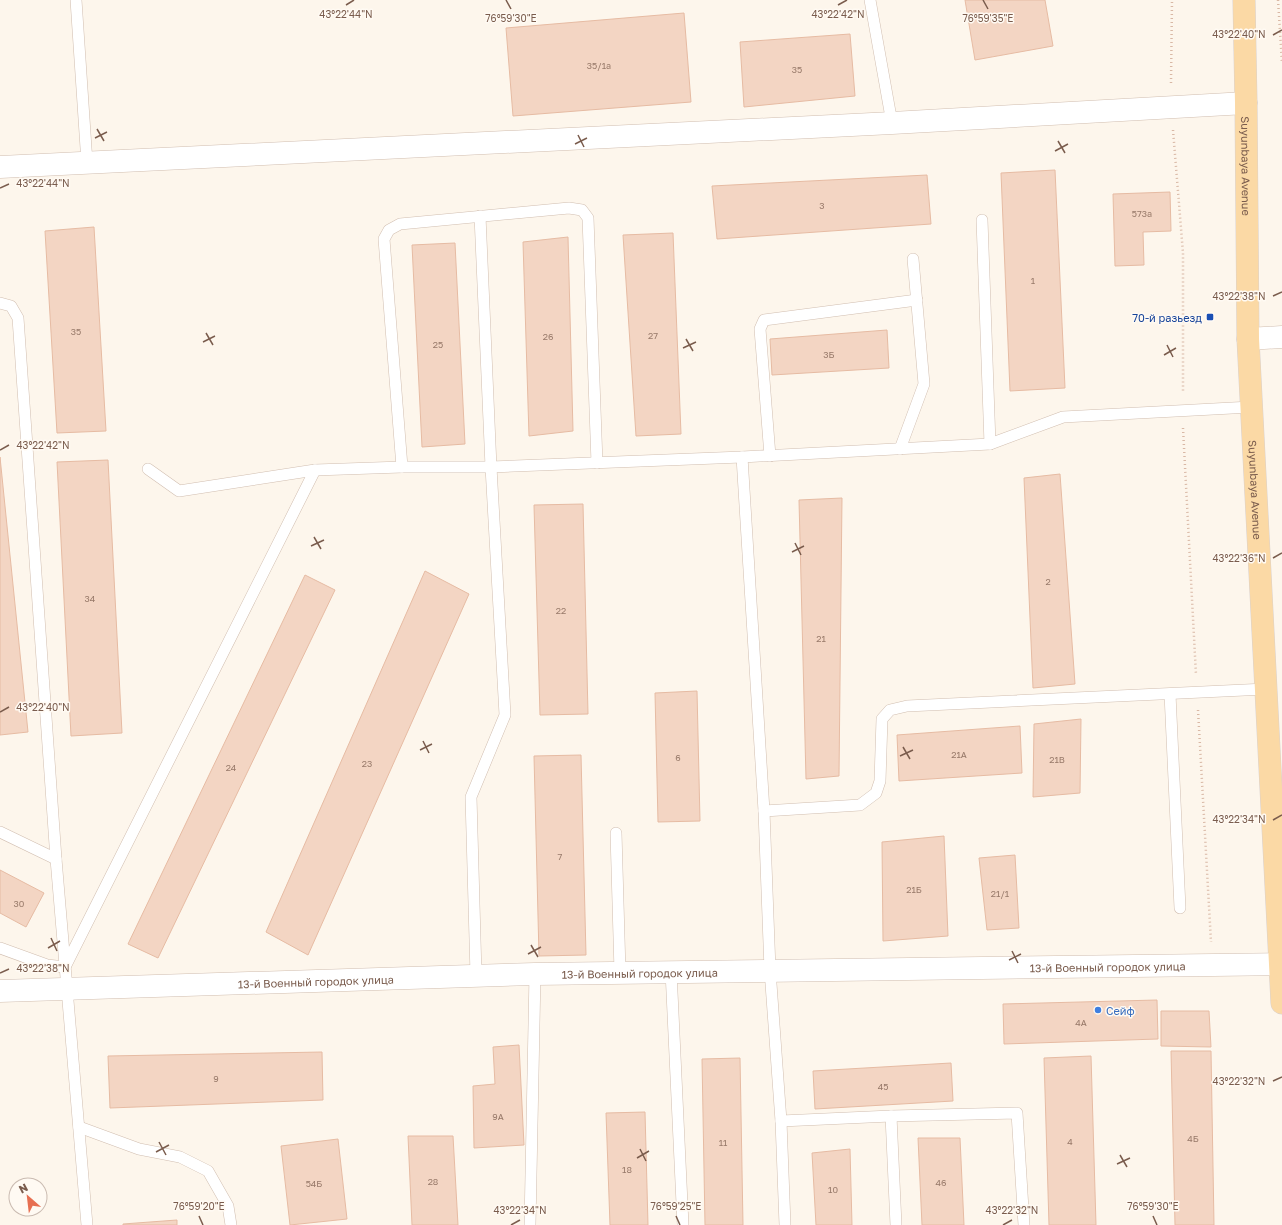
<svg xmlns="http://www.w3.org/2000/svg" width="1282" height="1225" viewBox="0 0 1282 1225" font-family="'Golos Text',sans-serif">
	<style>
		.building { fill: #f3d5c3; stroke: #e6bba3 }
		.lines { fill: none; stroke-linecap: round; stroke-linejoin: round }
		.service-casing { stroke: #d1beb0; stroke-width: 12 }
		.minor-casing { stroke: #d1beb0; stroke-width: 23 }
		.primary-casing { stroke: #dad1cd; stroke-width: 23 }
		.path { stroke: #d9b8a5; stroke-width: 2.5; stroke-dasharray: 1 3; stroke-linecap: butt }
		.service { stroke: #fff; stroke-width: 11 }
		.minor { stroke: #fff; stroke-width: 22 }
		.primary { stroke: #fbd9a5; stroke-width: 22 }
		.ticks { fill: none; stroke: #7a5c4d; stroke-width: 1.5 }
		.transit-dot { fill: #1a4fb4; stroke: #fffaf3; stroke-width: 1.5 }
		.shop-dot { fill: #3f7fe0; stroke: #fffaf3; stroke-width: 1.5 }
		.labels { text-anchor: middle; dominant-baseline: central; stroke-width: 3; stroke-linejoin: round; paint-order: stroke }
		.number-label { font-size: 9px; fill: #987a6a }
		.street-label { font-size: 11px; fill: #7a5c4d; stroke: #fffaf3 }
		.transit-label { font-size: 11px; fill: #164399; stroke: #fffaf3; text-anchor: end }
		.shop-label { font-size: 11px; fill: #366cbe; stroke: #fffaf3; text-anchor: start }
		.ticks-label { font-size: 10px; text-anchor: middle; fill: #7a5c4d; stroke: #fffaf3; stroke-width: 3; stroke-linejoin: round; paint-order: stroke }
	</style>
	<rect width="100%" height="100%" fill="#fdf6ec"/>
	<g class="building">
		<polygon points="965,0 1045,0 1053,46 975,60"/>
		<polygon points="684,13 691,102 513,116 506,28"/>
		<polygon points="850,34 855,96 744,107 740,42"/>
		<polygon points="1055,170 1065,388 1010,391 1001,173"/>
		<polygon points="927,175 931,224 717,239 712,186"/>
		<polygon points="1170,192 1171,231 1143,232 1144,265 1115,266 1113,194"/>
		<polygon points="94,227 106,431 57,433 45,231"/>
		<polygon points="673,233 681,434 636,436 623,235"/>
		<polygon points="568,237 573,431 529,436 523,242"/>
		<polygon points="455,243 465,444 422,447 412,245"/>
		<polygon points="887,330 889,368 772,375 770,339"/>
		<polygon points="0,457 28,732 0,735"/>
		<polygon points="108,460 122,733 71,736 57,462"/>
		<polygon points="1060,474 1075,684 1033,688 1024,478"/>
		<polygon points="842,498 839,776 806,779 799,500"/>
		<polygon points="583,504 588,714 540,715 534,505"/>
		<polygon points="425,571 469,594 308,955 266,932"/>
		<polygon points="305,575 335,590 158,958 128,944"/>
		<polygon points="697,691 700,821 658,822 655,693"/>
		<polygon points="1081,719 1080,793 1033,797 1034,724"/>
		<polygon points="1020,726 1022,773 899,781 897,735"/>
		<polygon points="581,755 586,955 539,956 534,756"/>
		<polygon points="944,836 948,936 883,941 882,842"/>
		<polygon points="1015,855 1019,928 987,930 979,858"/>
		<polygon points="0,870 44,893 26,927 0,913"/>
		<polygon points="1157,1000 1158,1039 1004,1044 1003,1004"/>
		<polygon points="1161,1011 1209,1011 1211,1047 1161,1046"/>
		<polygon points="519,1045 524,1145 474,1148 473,1086 495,1084 493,1047"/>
		<polygon points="1171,1051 1211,1051 1214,1225 1175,1225"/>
		<polygon points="322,1052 323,1100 110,1108 108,1056"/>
		<polygon points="1091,1056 1096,1225 1049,1225 1044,1058"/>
		<polygon points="740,1058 743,1225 705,1225 702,1059"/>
		<polygon points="951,1063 953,1101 815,1109 813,1071"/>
		<polygon points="645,1112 648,1225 610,1225 606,1113"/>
		<polygon points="408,1136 453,1136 458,1225 412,1225"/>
		<polygon points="918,1138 960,1138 964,1225 922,1225"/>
		<polygon points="338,1139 347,1219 290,1225 281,1146"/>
		<polygon points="850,1149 852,1225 816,1225 812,1153"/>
		<polygon points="177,1220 177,1225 123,1225 123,1224"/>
	</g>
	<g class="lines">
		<g class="service-casing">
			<g id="service">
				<polyline points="76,0 87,163"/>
				<polyline points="870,0 892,123"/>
				<polyline points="982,220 990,444"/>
				<polyline points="0,303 11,306 18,318 56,859 87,1225"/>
				<polyline points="900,449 924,384 913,259"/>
				<polyline points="770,456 760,329 764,320 917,300"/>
				<polyline points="742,457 764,811 770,970 781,1121 785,1225"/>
				<polyline points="402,467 384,239 389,230 400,224 569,208 582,210 588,218 597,463"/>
				<polyline points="148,469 179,491 315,470 402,467 491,467 742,457 990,444 1063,417 1251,407"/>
				<polyline points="1170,694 1180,908"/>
				<polyline points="764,811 860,805 876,793 880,781 882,719 890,710 907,706 1266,689"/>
				<polyline points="0,832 56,859"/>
				<polyline points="616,833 620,972"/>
				<polyline points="0,948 47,965 65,967 315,470"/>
				<polyline points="671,971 683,1225"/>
				<polyline points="476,975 471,797 505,715 491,467 480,216"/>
				<polyline points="891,1116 896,1225"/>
				<polyline points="781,1121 891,1116 1017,1113 1024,1225"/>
				<polyline points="79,1127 139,1149 180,1157 208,1171 228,1206 231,1225"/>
				<polyline points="530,1225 535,974"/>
			</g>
		</g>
		<g class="minor-casing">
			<g id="minor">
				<polyline points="0,167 892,123 1246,103"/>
				<polyline points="1248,339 1282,337"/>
				<path id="s1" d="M0,991L535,974L1282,964"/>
			</g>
		</g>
		<g class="primary-casing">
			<g id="primary">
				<path id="s2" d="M1244,0L1246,103L1248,339L1282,1003"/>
			</g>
		</g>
		<g class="path">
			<polyline points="1278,0 1282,63"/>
			<polyline points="1171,83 1172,0"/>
			<polyline points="1173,130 1183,253 1183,393"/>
			<polyline points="1183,428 1196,675"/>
			<polyline points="1198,710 1211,942"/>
		</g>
		<use href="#service" class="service"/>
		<use href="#minor" class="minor"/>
		<use href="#primary" class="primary"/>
	</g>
	<path class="ticks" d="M506,0L511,9M983,0L988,9M346,5L354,0M838,5L847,0M1273,35L1282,30M97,129L104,141M578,135L584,147M95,138L107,132M1058,141L1065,153M575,144L587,138M1055,151L1068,144M0,188L9,184M1273,296L1282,292M206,333L213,345M686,339L693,351M203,342L215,336M1167,345L1173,357M683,348L696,342M1164,355L1176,348M0,450L9,445M314,537L321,549M795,543L801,555M311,546L324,540M792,552L804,546M1273,558L1282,553M0,712L9,707M423,741L429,753M903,747L910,759M420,750L432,744M900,756L913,750M1273,820L1282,815M51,938L57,951M531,945L538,957M48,948L60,941M1012,951L1018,963M528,954L541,947M1009,960L1021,954M0,973L9,969M1273,1081L1282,1077M159,1142L166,1155M640,1149L646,1161M156,1152L169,1145M1120,1155L1127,1167M637,1158L649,1151M1117,1164L1130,1158M199,1216L203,1225M676,1216L680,1225M1153,1216L1157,1225M511,1225L520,1220M1003,1225L1012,1220"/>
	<rect class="transit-dot" x="1206" y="313" width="8" height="8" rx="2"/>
	<circle class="shop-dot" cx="1098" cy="1010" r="4"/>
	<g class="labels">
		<g class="number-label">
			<text x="599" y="65">35/1а</text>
			<text x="797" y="69">35</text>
			<text x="822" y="205">3</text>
			<text x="1142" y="213">573а</text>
			<text x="1033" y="280">1</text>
			<text x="76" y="331">35</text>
			<text x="653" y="335">27</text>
			<text x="548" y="336">26</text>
			<text x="438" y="344">25</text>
			<text x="829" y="354">3Б</text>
			<text x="1048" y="581">2</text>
			<text x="90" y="598">34</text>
			<text x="561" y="610">22</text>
			<text x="821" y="638">21</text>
			<text x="959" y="754">21А</text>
			<text x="678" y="757">6</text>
			<text x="1057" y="759">21В</text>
			<text x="367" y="763">23</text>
			<text x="231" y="767">24</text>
			<text x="560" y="856">7</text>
			<text x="914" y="889">21Б</text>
			<text x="1000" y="893">21/1</text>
			<text x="19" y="903">30</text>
			<text x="1081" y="1022">4А</text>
			<text x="216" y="1078">9</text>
			<text x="883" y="1086">45</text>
			<text x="498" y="1116">9А</text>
			<text x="1193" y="1138">4Б</text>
			<text x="1070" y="1141">4</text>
			<text x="723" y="1142">11</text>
			<text x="627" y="1169">18</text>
			<text x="433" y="1181">28</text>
			<text x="941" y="1182">46</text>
			<text x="314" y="1183">54Б</text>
			<text x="833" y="1189">10</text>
		</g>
		<g class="street-label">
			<text stroke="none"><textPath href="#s2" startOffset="166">Suyunbaya Avenue</textPath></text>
			<text stroke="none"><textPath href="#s2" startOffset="490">Suyunbaya Avenue</textPath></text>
			<text stroke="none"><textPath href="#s1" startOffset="1108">13-й Военный городок улица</textPath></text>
			<text stroke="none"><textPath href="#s1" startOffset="640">13-й Военный городок улица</textPath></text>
			<text stroke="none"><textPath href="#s1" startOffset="316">13-й Военный городок улица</textPath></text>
		</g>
		<g class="transit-label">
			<text x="1202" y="317">70-й разьезд</text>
		</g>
		<g class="shop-label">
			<text x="1106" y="1010">Сейф</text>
		</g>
	</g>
	<g class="ticks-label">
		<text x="346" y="18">43°22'44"N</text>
		<text x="838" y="18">43°22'42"N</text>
		<text x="511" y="22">76°59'30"E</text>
		<text x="988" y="22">76°59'35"E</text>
		<text x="1239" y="38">43°22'40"N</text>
		<text x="43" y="187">43°22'44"N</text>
		<text x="1239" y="300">43°22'38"N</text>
		<text x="43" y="449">43°22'42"N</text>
		<text x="1239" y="562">43°22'36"N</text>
		<text x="43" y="711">43°22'40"N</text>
		<text x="1239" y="823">43°22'34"N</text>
		<text x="43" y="972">43°22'38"N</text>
		<text x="1239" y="1085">43°22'32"N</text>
		<text x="199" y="1210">76°59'20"E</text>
		<text x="676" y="1210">76°59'25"E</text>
		<text x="1153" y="1210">76°59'30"E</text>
		<text x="520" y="1214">43°22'34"N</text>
		<text x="1012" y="1214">43°22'32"N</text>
	</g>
	<g transform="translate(28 1197) rotate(332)"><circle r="19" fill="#fffaf3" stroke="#cabbb1"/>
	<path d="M0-3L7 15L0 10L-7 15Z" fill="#e76f51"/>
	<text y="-6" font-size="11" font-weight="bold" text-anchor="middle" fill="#7a5c4d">N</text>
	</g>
</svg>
